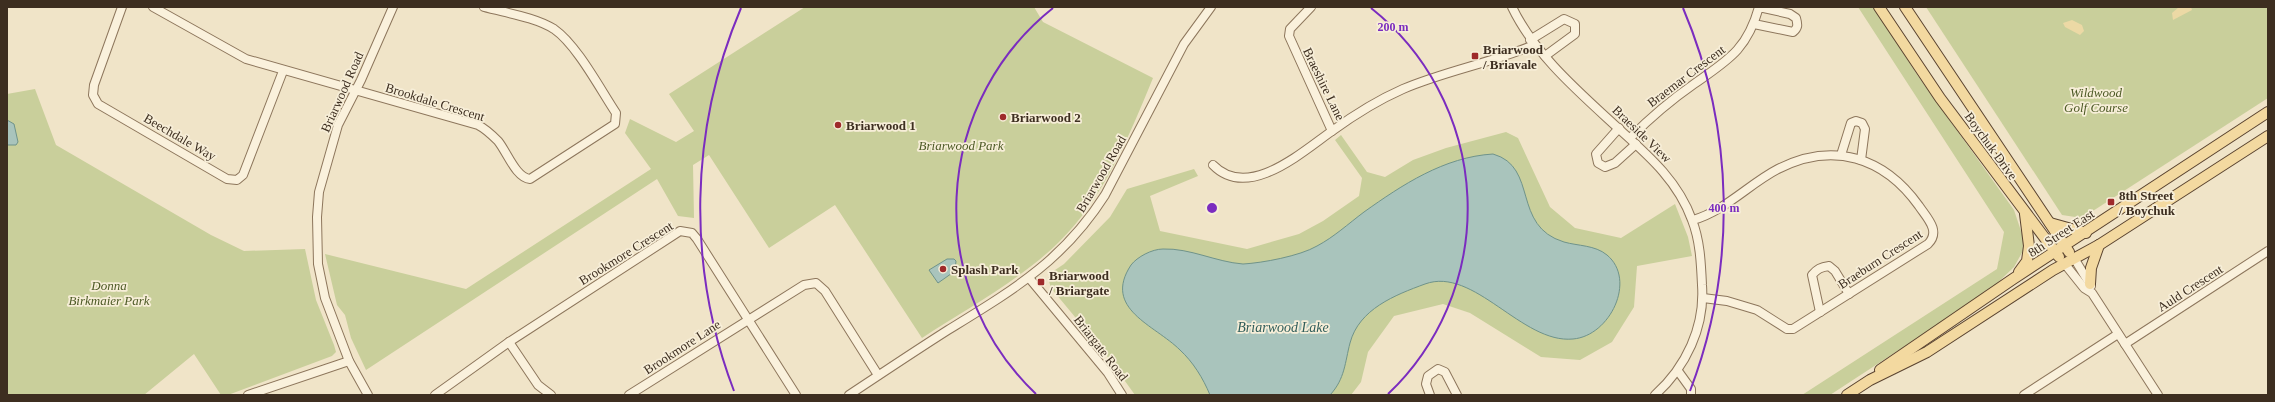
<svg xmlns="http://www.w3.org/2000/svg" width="2275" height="402" viewBox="0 0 2275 402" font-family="Georgia,serif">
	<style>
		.green { fill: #c9cf9b }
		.sand { fill: #ecd9a5 }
		.water { fill: #a9c4bc; stroke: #6f938a }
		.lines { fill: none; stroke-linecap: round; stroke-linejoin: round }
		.minor-casing { stroke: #8d765c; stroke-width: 10 }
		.major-casing { stroke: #5b4430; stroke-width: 12 }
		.minor { stroke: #faf1dc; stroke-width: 8 }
		.major { stroke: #f3d9a0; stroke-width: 10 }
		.ring { fill: none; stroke: #7b2cbf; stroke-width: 2 }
		.poi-dot { fill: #9e2a2b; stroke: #f7eed8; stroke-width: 1.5 }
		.labels { text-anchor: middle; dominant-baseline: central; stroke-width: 3.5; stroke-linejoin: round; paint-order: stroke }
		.poi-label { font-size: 13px; font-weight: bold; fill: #3d2e20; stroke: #f7eed8; text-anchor: start }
		.street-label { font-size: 13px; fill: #3d2e20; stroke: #f7eed8 }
		.park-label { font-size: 13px; font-style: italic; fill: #4d5a26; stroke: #f7eed8 }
		.water-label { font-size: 14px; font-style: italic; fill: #2f5d5a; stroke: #f7eed8 }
		.centre { fill: #7b2cbf; stroke: #f7eed8; stroke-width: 2 }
		.ring-label { font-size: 12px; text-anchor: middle; font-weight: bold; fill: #7b2cbf; stroke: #f7eed8; stroke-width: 3.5; stroke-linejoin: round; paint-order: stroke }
	</style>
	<rect width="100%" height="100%" fill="#f0e4c8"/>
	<g class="green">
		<path d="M805,7H1034L1043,22L1153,78C1129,136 1104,198 1059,242C1019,281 968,308 922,338L835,205L769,248L709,155L693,165L694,218L678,216L657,179L366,370L351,338L345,315L337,305L325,254L466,289L651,169L625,133L630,119L676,142L694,131L669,94Z"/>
		<polygon points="1858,7 1874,7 1918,76 2014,210 2023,237 2024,249 2014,267 1989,291 1830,395 1802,395 1997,269 2004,232"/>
		<polygon points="1926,7 2268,7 2268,98 2082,218 2062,215"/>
		<polygon points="35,89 56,145 211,235 244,251 305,249 316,300 334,345 336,352 332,356 228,395 221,395 194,354 144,395 7,395 7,94"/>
		<polygon points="1506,132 1518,138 1550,207 1575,228 1621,238 1675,204 1688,237 1692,256 1637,266 1634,307 1612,342 1580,360 1541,357 1470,313 1443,304 1394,316 1368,352 1361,382 1351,395 1135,395 1104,352 1051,288 1048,278 1052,272 1064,264 1110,217 1127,189 1194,169 1198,176 1150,196 1160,231 1247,249 1299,234 1323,221 1359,196 1362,178 1335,140 1341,135 1367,172 1385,177 1413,160 1446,148"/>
	</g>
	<g class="sand">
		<polygon points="2179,7 2191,7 2192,10 2173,20 2172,13"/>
		<polygon points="2072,20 2082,25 2084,31 2080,35 2065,27 2063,23"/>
	</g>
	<g class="water">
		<polygon points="7,120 14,124 18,142 16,145 7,145"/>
		<path d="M1493,154C1539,167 1511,226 1564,242C1578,246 1595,245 1607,255C1637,280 1610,336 1573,339C1522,344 1474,266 1425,284C1395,295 1359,309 1350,343C1345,362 1345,379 1330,395H1210C1203,378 1193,362 1180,350C1155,325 1102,309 1131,265C1137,257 1152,249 1163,249C1190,248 1216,262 1243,264C1262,263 1300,256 1317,246C1334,237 1348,224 1364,212C1402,185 1444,157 1493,154Z"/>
		<polygon points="947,259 954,259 956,261 955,271 938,283 929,270"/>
	</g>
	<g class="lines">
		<g class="minor-casing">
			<g id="minor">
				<polyline points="122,7 94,85 93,95 98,104 227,179 237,180 243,175 283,71"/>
				<path d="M153,7L246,59L478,125C486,129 492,135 498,141C507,152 516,178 530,179L615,124L616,113C600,89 577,45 554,29C535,17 506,13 484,7"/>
				<path d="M1311,7L1290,29L1289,36L1332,131C1354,115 1378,100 1403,89C1445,71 1491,63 1534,45"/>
				<path d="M1512,7C1535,55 1580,93 1619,129C1649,156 1678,181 1692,220C1700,240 1701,263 1702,285C1705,327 1686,367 1655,395"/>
				<polyline points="1530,40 1564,19 1575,24 1575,34 1545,56"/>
				<polyline points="1619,128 1596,154 1598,163 1605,167 1615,163 1636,144"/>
				<path d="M1630,138C1650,118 1671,100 1694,84C1728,60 1747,50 1759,7L1790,14L1796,18C1798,25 1798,28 1793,32L1754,24"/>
				<polyline points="1841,155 1851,123 1856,121 1862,123 1865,129 1861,160"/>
				<path d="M1213,165C1248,201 1302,152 1332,131"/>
				<path d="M1693,220C1725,211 1749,184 1778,169C1833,141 1884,157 1919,206C1927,218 1941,231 1928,244L1793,329H1787L1757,310L1727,301L1703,298"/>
				<polyline points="2074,258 2091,286"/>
				<polyline points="2064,263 2084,288 2092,293 2158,395"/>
				<polyline points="1030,279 1108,373 1122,395"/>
				<path d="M1820,312L1812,275C1817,269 1821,267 1829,266L1835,271L1849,294"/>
				<polyline points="509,342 538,385 551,395"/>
				<polyline points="2125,344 2268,251"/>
				<polyline points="1678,371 1691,389 1691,395"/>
				<polyline points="248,395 349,361"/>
				<polyline points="368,395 349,361 325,298 318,264 317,217 319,192 338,125 361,80 393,7"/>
				<polyline points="435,395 509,342 680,231 692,233 697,239 796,395"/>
				<polyline points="629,395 804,285 816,283 825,291 878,375"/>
				<path d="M849,395C882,373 915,351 948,330C1013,290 1063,261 1105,195L1184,44L1211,7"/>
				<polyline points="1430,395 1426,384 1428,376 1438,369 1445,372 1457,395"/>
				<polyline points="2024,395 2118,334"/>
			</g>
		</g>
		<g class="major-casing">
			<g id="major">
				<polyline points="1879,7 1940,98 2059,257"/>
				<polyline points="1905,7 2069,252"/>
				<polyline points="2050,223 2086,233"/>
				<polyline points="2019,272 2027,261 2029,246 2025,214"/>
				<polyline points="2090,284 2091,268 2099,245"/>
				<polyline points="1880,370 2013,279 2268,112"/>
				<polyline points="1847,395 1870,380 1927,352 2053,270 2099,245 2268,136"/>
			</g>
		</g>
		<use href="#minor" class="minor"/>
		<use href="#major" class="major"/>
	</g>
	<g class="ring">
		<path d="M1036 394A256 256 0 0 1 1053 8M1371 8A256 256 0 0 1 1388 394"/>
		<path d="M734 391A512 512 0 0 1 741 8M1683 8A512 512 0 0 1 1690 391"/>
	</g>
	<g class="poi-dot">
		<rect x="1471" y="52" width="8" height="8" rx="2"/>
		<circle cx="1003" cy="117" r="4"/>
		<circle cx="838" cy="125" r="4"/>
		<rect x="2107" y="198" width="8" height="8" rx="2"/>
		<circle cx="943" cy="269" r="4"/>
		<rect x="1037" y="278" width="8" height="8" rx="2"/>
	</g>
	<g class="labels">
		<g class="poi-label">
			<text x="1483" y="49">Briarwood<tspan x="1483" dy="15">/ Briavale</tspan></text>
			<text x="1011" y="117">Briarwood 2</text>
			<text x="846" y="125">Briarwood 1</text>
			<text x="2119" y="195">8th Street<tspan x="2119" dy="15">/ Boychuk</tspan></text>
			<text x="951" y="269">Splash Park</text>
			<text x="1049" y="275">Briarwood<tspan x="1049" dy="15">/ Briargate</tspan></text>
		</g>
		<g class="street-label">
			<text transform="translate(1686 76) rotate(-37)">Braemar Crescent</text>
			<text transform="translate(1324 84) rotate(64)">Braeshire Lane</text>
			<text transform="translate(342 92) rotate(-66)">Briarwood Road</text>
			<text transform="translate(435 102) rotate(17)">Brookdale Crescent</text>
			<text transform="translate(1642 134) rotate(44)">Braeside View</text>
			<text transform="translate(180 137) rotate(30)">Beechdale Way</text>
			<text transform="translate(1991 146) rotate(54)">Boychuk Drive</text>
			<text transform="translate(1101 174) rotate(-60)">Briarwood Road</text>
			<text transform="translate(2061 233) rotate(-33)">8th Street East</text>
			<text transform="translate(626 253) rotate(-32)">Brookmore Crescent</text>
			<text transform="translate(1880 259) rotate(-33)">Braeburn Crescent</text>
			<text transform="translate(2190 288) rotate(-33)">Auld Crescent</text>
			<text transform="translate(682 347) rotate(-33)">Brookmore Lane</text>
			<text transform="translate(1101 348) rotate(52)">Briargate Road</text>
		</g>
		<g class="park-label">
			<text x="2096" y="92">Wildwood<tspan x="2096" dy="15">Golf Course</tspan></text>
			<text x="961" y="145">Briarwood Park</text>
			<text x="109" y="285">Donna<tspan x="109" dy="15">Birkmaier Park</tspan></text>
		</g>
		<g class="water-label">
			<text x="1283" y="327">Briarwood Lake</text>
		</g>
	</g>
	<circle cx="1212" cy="208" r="6" class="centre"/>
	<g class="ring-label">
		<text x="1393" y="31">200 m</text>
		<text x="1724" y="212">400 m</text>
	</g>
	<rect width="2275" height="402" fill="none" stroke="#3d2e20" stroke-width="16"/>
</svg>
